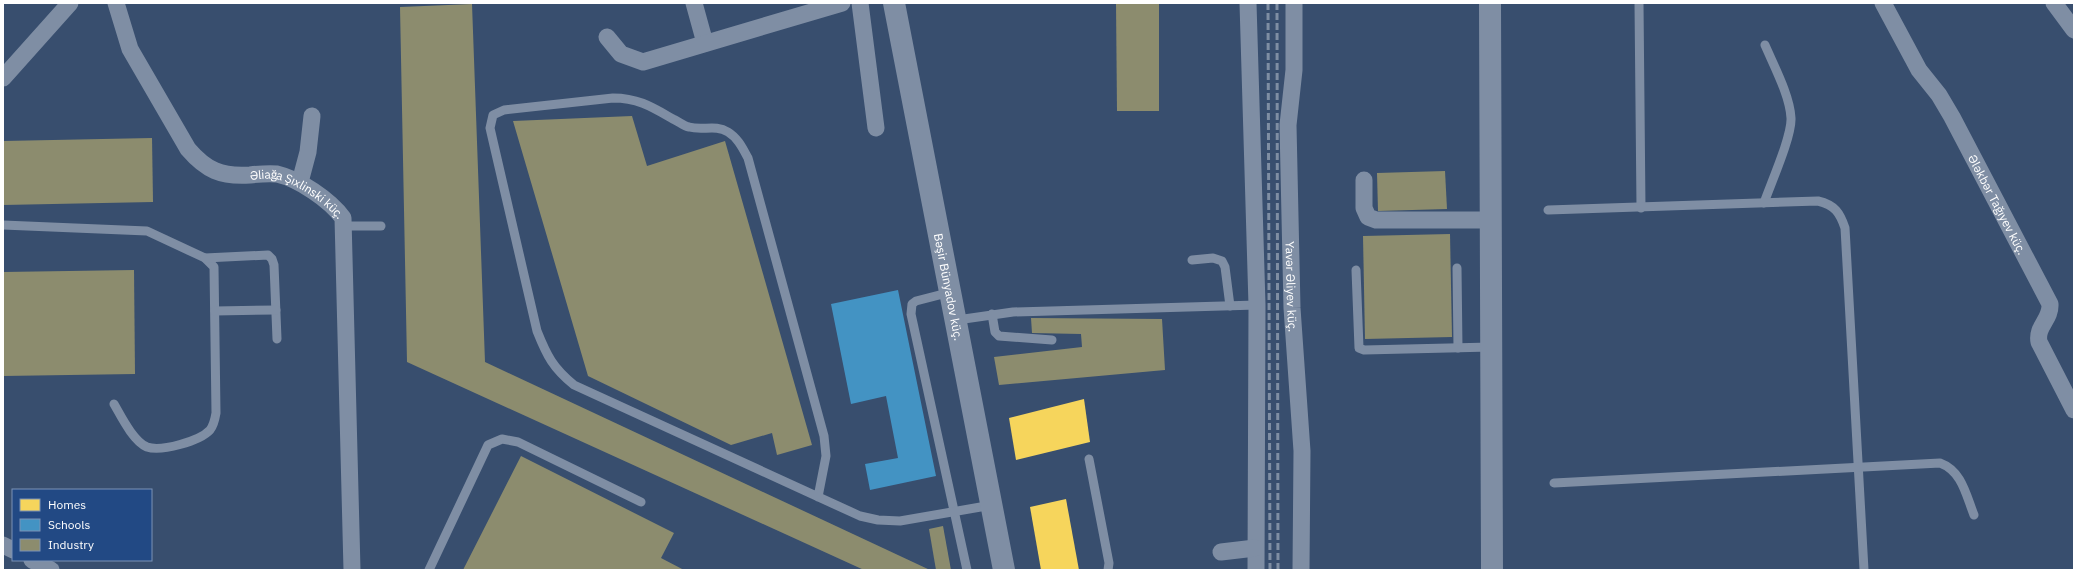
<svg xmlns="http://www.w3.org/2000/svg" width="2077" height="573" viewBox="0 0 2077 573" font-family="'IBM Plex Sans',sans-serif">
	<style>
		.homes { fill: #f6d55c }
		.schools { fill: #4393c3 }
		.industry { fill: #8c8c6e }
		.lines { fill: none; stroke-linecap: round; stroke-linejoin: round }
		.service { stroke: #7f8ea4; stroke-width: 9 }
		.minor { stroke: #7f8ea4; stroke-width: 17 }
		.tertiary { stroke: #7f8ea4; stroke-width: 22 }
		.rail { stroke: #7f8ea3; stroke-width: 3; stroke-dasharray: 7 3; stroke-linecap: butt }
		.labels { text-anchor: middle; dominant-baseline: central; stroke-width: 4; stroke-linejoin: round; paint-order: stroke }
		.street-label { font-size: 12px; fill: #fff; stroke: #224984 }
	</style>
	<rect width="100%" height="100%" fill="#384e6e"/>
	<g class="homes">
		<polygon points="1084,399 1090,442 1016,460 1009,418"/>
		<polygon points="1066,499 1079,570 1041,570 1030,507"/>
	</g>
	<polygon class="schools" points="898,290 936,476 870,490 865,464 898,458 886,396 851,404 831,304"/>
	<g class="industry">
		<polygon points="1116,3 1159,3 1159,111 1117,111"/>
		<polygon points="472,4 485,362 930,570 864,570 407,362 400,7"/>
		<polygon points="632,116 647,166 725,141 812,445 777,455 772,433 731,445 588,376 513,121"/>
		<polygon points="152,138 153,202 3,205 3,141"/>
		<polygon points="1445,171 1447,209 1378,211 1377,173"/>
		<polygon points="1450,234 1452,337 1365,339 1363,236"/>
		<polygon points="134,270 135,374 3,376 3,272"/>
		<polygon points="1031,318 1162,319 1165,370 999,385 994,357 1082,347 1081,334 1032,333"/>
		<polygon points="521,456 674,533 661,558 684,570 463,570"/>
		<polygon points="943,526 951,570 936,570 929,529"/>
	</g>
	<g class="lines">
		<g class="service">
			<polyline points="1639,3 1641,208"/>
			<path d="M1764,203C1771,183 1792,136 1791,118C1790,96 1774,66 1765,45"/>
			<path d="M1548,210L1818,201C1835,205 1840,213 1845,228L1864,570"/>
			<path d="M3,225L147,231L205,258L214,267L216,413C215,419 214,425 210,430C200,441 161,452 147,447C133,441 121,416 114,404"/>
			<polyline points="344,226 381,226"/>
			<polyline points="205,258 268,255 272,259 274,265 277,339"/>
			<polyline points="1192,260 1213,258 1222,261 1225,267 1230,306"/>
			<polyline points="1457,268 1458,348"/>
			<polyline points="1356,270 1359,348 1364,350 1491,347"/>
			<polyline points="951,292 916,301 912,304 911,314 967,570"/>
			<polyline points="215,311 276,310"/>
			<polyline points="992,314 995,332 999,336 1052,340"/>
			<polyline points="957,320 1013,312 1257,305"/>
			<polyline points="1089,459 1109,563 1108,570"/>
			<path d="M1554,483L1940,463C1962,471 1966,495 1974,515"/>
			<path d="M818,497L826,456L824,436L748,158C743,149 738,138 728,132C715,124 703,131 689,127C684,126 678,121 673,119C652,107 638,98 613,98L504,110L493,115L490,128L537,331C547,356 553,368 574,385L860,516L878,520L900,521L992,505"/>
			<polyline points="429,570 488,445 502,439 518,442 641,502"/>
		</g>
		<g class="minor">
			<path id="s1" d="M116,3L130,49L188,149C206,170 221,177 250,175C259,174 268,173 277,174C299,179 330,200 343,218L352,570"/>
			<polyline points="694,3 705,43"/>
			<polyline points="860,3 876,128"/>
			<polyline points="1248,3 1257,305 1256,570"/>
			<path id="s2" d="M1294,3V70L1288,125L1292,308L1302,451L1301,570"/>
			<path id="s3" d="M1883,3L1919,70L1939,95L1952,117L2050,304C2051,320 2036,326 2039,342L2074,410"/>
			<polyline points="2054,3 2074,30"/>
			<polyline points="607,37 621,54 643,62 842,3"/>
			<polyline points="3,78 70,3"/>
			<polyline points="1364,180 1364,208 1368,217 1376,220 1491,220"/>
			<polyline points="300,182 308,152 312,116"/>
			<polyline points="3,545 13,550"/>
			<polyline points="1221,552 1255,548"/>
			<polyline points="32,560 51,570"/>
		</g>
		<g class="tertiary">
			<path id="s4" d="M894,3L1004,570"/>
			<polyline points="1490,3 1492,570"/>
		</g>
		<g class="rail">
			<polyline points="1268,3 1270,570"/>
			<polyline points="1277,3 1278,570"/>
		</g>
	</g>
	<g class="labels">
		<g class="street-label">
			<text stroke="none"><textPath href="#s1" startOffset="287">Əliağa Şıxlinski küç.</textPath></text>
			<text stroke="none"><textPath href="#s3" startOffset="232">Ələkbər Tağıyev küç.</textPath></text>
			<text stroke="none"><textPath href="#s4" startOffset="289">Bəşir Bünyadov küç.</textPath></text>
			<text stroke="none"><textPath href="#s2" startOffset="284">Yavər Əliyev küç.</textPath></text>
		</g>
	</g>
	<rect width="2077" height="573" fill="none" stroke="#ffffff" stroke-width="8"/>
	<rect x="12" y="489" width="140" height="72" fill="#224984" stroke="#7a92b5"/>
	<rect x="20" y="499" width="20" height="12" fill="#f6d55c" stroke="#7a92b5"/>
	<text x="48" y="509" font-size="12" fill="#ffffff">Homes</text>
	<rect x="20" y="519" width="20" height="12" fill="#4393c3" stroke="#7a92b5"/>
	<text x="48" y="529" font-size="12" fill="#ffffff">Schools</text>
	<rect x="20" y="539" width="20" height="12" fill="#8c8c6e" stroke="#7a92b5"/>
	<text x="48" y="549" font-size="12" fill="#ffffff">Industry</text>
</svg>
